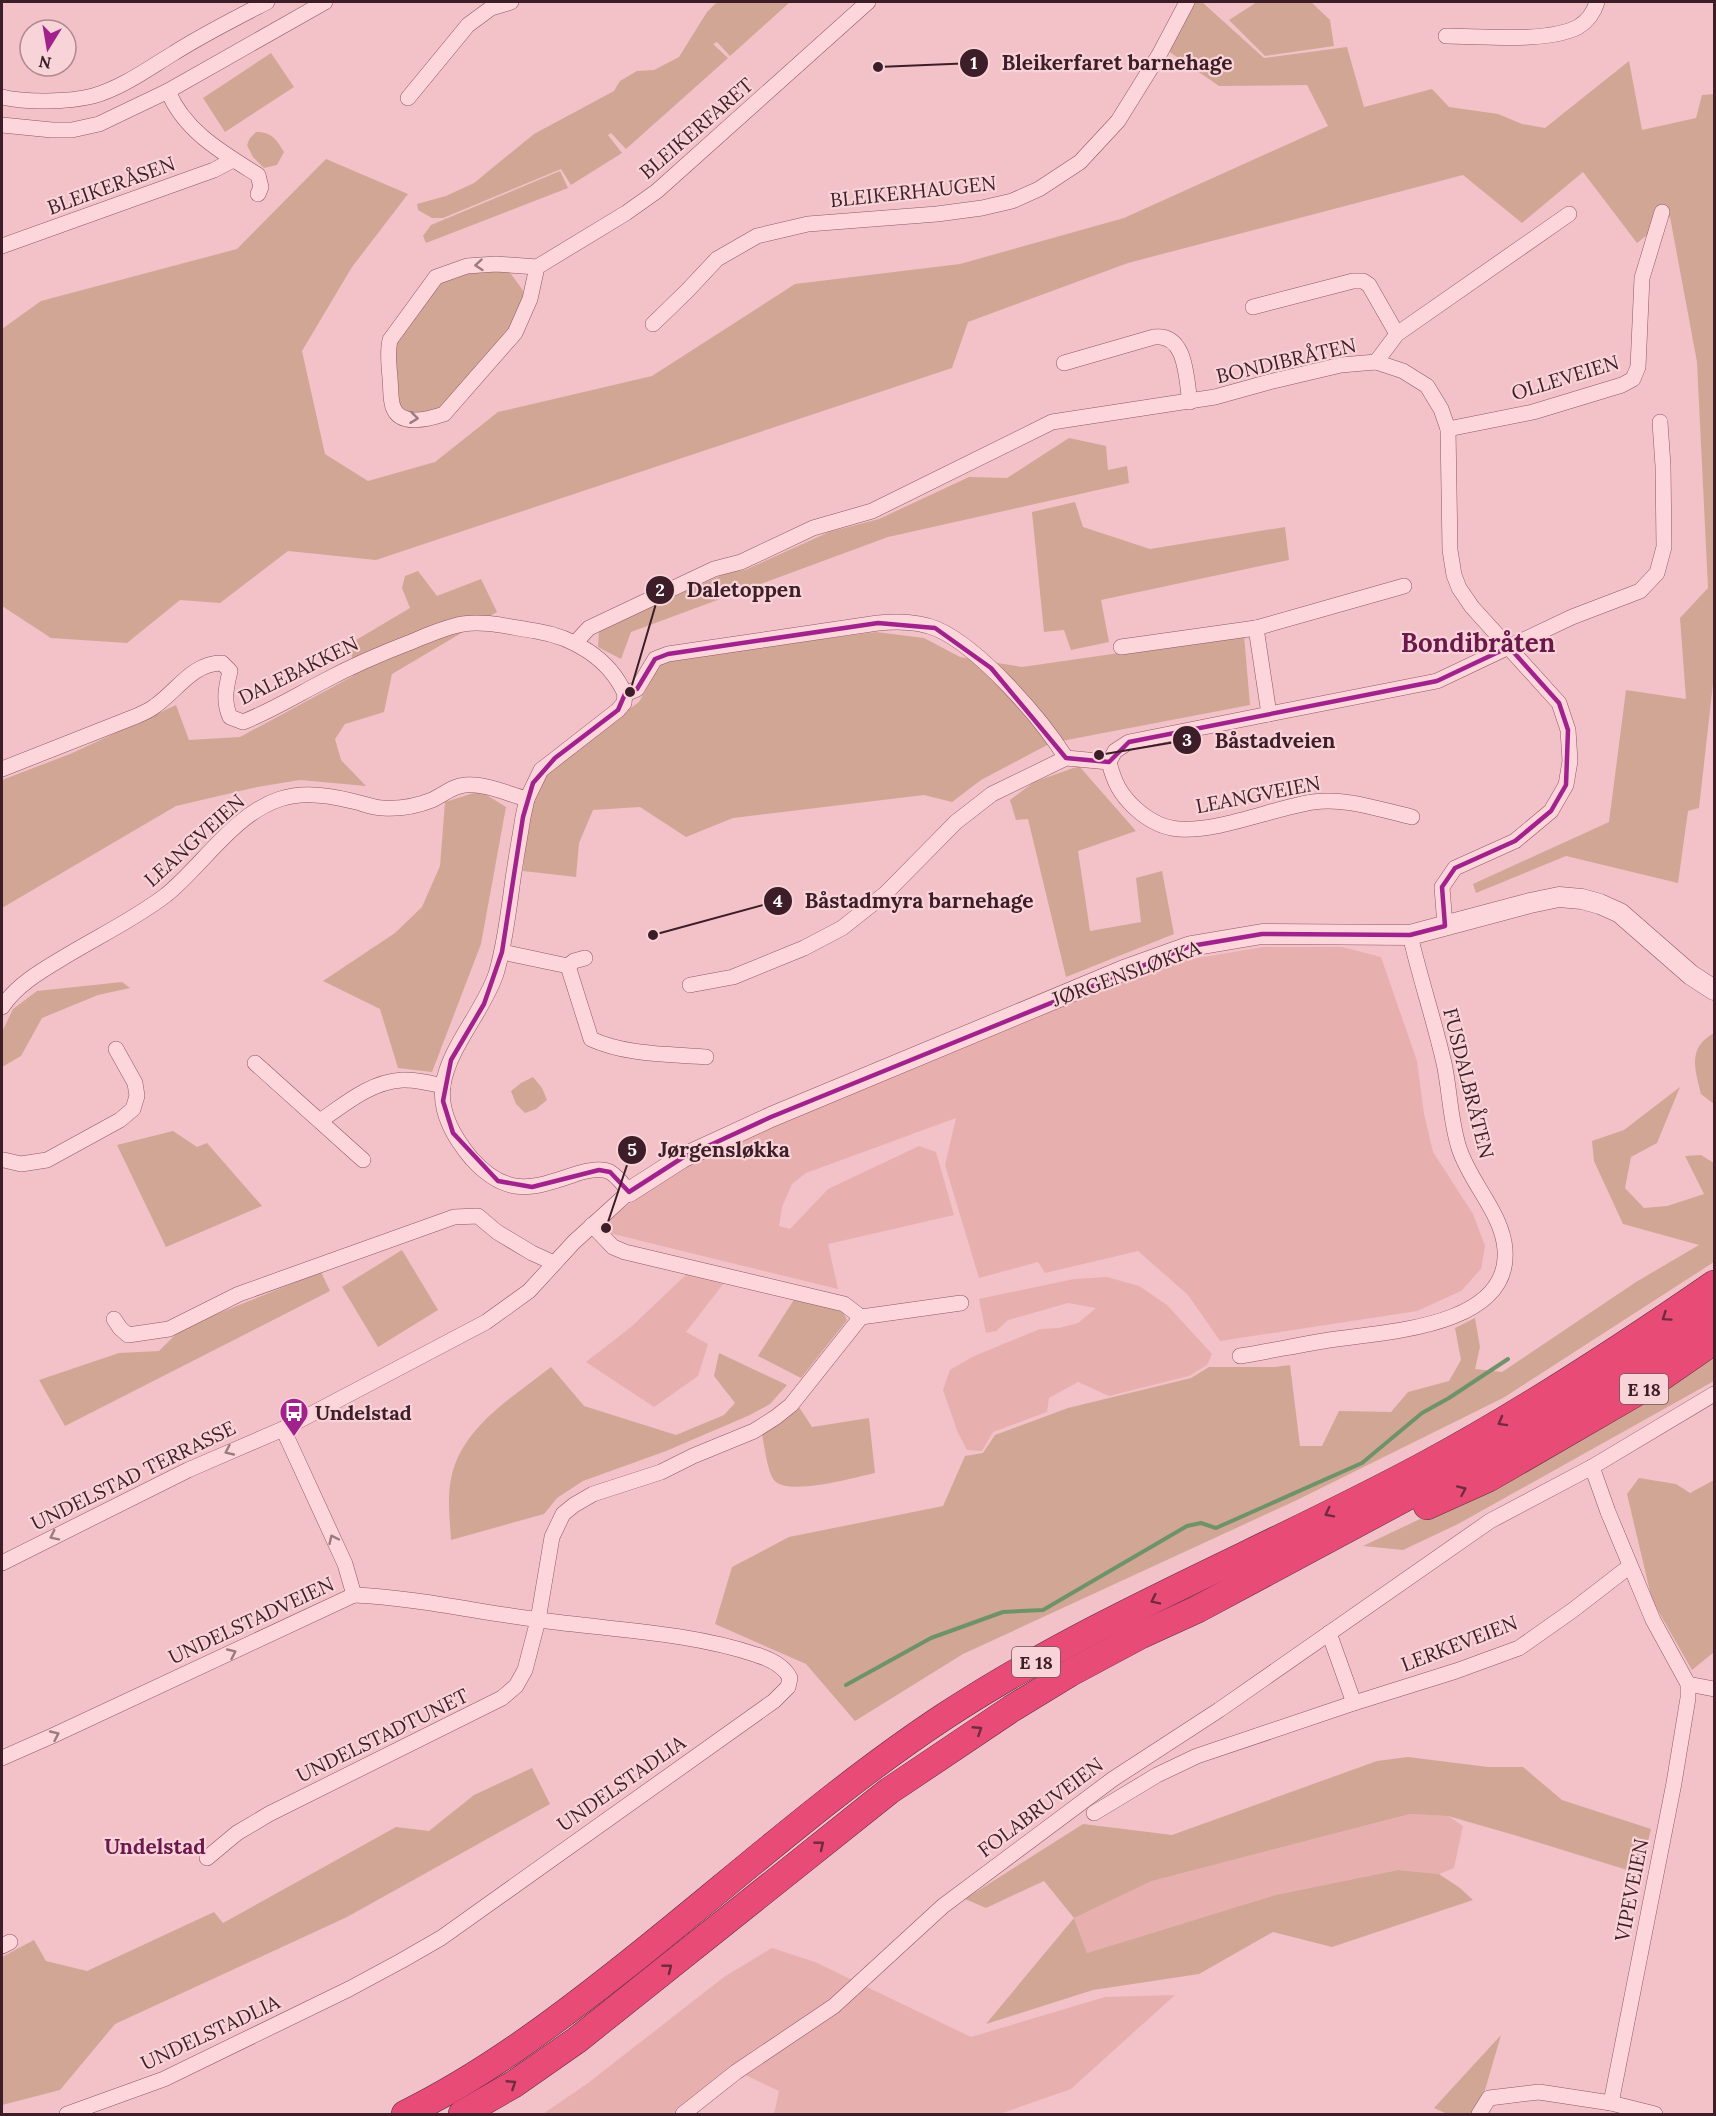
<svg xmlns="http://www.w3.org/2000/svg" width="1716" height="2116" viewBox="0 0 1716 2116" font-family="Lora,serif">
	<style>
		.farmland { fill: #e8afaf }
		.green { fill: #d1a695 }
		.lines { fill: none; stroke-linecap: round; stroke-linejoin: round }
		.stream { stroke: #6e936b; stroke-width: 4 }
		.minor-casing { stroke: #8e5767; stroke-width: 16 }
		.tertiary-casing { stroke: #8e5767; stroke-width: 21 }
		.motorway-casing { stroke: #5b2c3d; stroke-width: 28 }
		.minor { stroke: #fcd6db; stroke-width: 15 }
		.tertiary { stroke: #fcd6db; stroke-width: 20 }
		.motorway { stroke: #e84c76; stroke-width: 27 }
		.oneway { stroke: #9c7a82 }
		.oneway2 { stroke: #702b3f }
		.marked { fill: none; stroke: #a2228d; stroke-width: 4.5; stroke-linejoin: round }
		.labels { text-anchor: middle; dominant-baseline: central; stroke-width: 4.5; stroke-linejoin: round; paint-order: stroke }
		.shield { fill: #f8d3d7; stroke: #74545c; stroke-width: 1.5 }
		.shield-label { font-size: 18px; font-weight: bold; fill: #3c1d28 }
		.street-label { font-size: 20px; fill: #3c1d28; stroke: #f8d3d7 }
		.poi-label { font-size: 20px; font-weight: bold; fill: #3c1d28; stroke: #f8d3d7; text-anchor: start }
		.neighbourhood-label { font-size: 21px; font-weight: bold; fill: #6d184d; stroke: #f8d3d7 }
		.district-label { font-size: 26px; font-weight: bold; fill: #6d184d; stroke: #f8d3d7 }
		.leader { fill: none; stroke: #3c1d28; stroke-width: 2 }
		.callout-dot { fill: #3c1d28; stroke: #f8d3d7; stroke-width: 2 }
		.mark-label { font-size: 18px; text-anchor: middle; font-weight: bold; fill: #fff }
		.callout-label { font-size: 21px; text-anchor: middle; font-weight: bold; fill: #3c1d28; stroke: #f8d3d7; stroke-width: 4.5; stroke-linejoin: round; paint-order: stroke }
	</style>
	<rect width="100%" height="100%" fill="#f2c2c8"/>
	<g class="farmland">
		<polygon points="1263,947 1342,947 1381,957 1417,1061 1424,1114 1433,1152 1473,1214 1485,1246 1481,1269 1461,1291 1417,1311 1220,1341 1188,1295 1138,1251 1045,1273 1038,1262 979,1278 945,1165 956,1118 806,1173 792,1184 782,1207 779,1226 790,1229 828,1189 919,1146 936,1152 954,1215 828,1244 838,1289 609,1233 604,1223 685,1162 1168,963"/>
		<polygon points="690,1271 724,1283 686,1332 708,1344 698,1376 654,1407 586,1362 631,1327"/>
		<polygon points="1107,1277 1139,1286 1167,1305 1212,1354 1207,1365 1189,1376 1109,1396 1078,1382 1049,1398 1047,1412 993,1432 982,1451 967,1450 958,1433 943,1390 950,1370 974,1356 1040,1329 1059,1328 1078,1323 1096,1308 1068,1303 1008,1320 996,1331 986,1333 979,1299 1074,1279"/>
		<polygon points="1410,1814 1448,1816 1463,1826 1454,1868 1439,1874 1398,1870 1275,1895 1087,1953 1074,1918 1152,1881"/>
		<polygon points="772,1948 815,1962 971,2037 1105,1997 1175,1995 1071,2089 1000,2114 774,2114 779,2091 739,2072 696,2114 543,2114 588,2083 724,1977"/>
	</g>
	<g class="green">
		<polygon points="717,2 790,2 730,56 717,42 713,44 728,58 626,149 611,133 608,135 622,153 571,185 561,169 443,218 432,218 418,210 417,204 446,196 474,183 534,134 614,91 620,81 637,71 654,70 679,57 707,12"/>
		<polygon points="1189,2 1202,2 1264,58 1347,47 1364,107 1432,89 1449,107 1498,114 1522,124 1545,128 1629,61 1642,130 1696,118 1702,95 1714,94 1714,675 1699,808 1688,811 1678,883 1566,856 1476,893 1473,884 1609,822 1626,690 1686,699 1680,618 1708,588 1697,362 1670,217 1637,243 1583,172 1522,223 1463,175 1128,263 968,322 952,368 376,560 288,551 220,603 180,600 127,643 51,638 2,606 2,329 41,301 237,249 326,159 408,194 352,267 302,351 325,454 368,481 435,462 498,412 652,376 795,284 960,264 1124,218 1328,126 1307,85 1219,86 1164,48"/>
		<polygon points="1257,2 1311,2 1330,20 1334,46 1265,56 1229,20"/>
		<polygon points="271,53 294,87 225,132 203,98"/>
		<path d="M256,132C272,132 276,139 284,152L277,165L264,168L253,157L247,145L250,138Z"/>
		<polygon points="560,171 568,188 426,243 423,236 431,225"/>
		<polygon points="469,270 508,270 522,289 526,298 512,329 444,407 437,410 408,414 399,408 397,400 395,345 421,307 442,282"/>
		<polygon points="1069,438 1106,446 1108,470 1127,466 1129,483 888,537 631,632 621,659 598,647 599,631 726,573 745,570 829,532 879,519 969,477 1007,478"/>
		<polygon points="1075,502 1083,527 1150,549 1285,527 1289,560 1101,600 1109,642 1071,650 1064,630 1044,632 1032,512"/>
		<polygon points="418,571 437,596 481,579 497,612 392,674 384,712 345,724 335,739 341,760 366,786 300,780 257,787 176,806 2,908 2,780 70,754 176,705 189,740 240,737 353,676 351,643 410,608 402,588 405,576"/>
		<polygon points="876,632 924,638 960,657 1022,667 1244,635 1250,705 1051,743 981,780 952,802 924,795 733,818 686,837 640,807 593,810 579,843 576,877 523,871 532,790 553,764 639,702 663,660"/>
		<polygon points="1079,766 1136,831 1078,851 1090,931 1141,922 1136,878 1162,871 1174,934 1066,977 1028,819 1016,820 1010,800 1034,782"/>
		<polygon points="480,791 506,807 481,944 432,1072 398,1068 380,1009 323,981 395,933 422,907 440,866 445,802"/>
		<polygon points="122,982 130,988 98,995 42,1018 21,1056 2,1067 2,1032 13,1009 37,991"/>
		<path d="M1714,1033V1104L1701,1094C1695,1069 1687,1048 1714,1033Z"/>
		<polygon points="533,1077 542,1088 547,1100 536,1109 525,1113 516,1104 511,1091 521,1083"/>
		<polygon points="1680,1087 1657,1143 1631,1157 1625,1188 1644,1208 1667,1206 1704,1194 1685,1156 1701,1155 1714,1163 1714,1262 1503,1398 1297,1500 963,1654 855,1721 806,1664 715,1624 732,1567 789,1537 943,1506 965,1456 983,1453 995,1435 1068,1408 1191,1378 1209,1367 1275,1367 1290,1365 1300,1446 1322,1446 1339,1411 1391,1412 1408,1392 1449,1381 1461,1360 1455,1328 1475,1318 1480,1347 1475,1369 1502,1372 1636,1282 1699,1245 1623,1224 1594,1161 1592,1141 1624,1130"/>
		<polygon points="173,1131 197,1147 207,1143 262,1206 166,1247 117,1145"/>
		<polygon points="402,1250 438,1310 378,1347 342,1287"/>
		<polygon points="321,1272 330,1291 65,1426 39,1380 119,1353 159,1351 182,1328"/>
		<polygon points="795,1298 843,1312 847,1320 801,1378 758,1356"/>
		<path d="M719,1353L787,1385L770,1404L750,1415L666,1451L583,1481L557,1498L544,1514L451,1540C450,1521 447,1498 451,1479C461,1427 512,1398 551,1367L584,1406L676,1435L724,1415L735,1403L714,1376Z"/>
		<polygon points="1714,1358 1714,1381 1458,1524 1403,1550 1363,1546 1456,1502 1620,1413"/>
		<path d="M797,1404L812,1427L869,1418L875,1473C856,1477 787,1497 774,1480C767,1471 764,1442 761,1430Z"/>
		<polygon points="1639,1478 1676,1484 1690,1493 1714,1480 1714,1652 1692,1670 1652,1600 1627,1494"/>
		<polygon points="1408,1757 1488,1767 1523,1767 1562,1800 1651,1829 1640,1874 1514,1835 1448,1816 1410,1814 1152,1881 1074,1918 1087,1953 1275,1895 1398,1870 1439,1874 1460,1888 1473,1900 1332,1947 1273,1932 1199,1974 1093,1990 986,2024 1074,1918 1044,1881 986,1908 965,1899 1083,1824 1172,1835 1377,1761"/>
		<polygon points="532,1768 550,1804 347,1917 115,2024 60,2090 2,2105 2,1957 34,1940 46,1961 87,1971 214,1912 223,1923 396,1827 429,1831 474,1795"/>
		<polygon points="1501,2035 1485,2090 1470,2114 1447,2114 1434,2108"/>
	</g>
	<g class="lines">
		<polyline class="stream" points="846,1685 931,1638 1003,1612 1043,1610 1187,1526 1201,1523 1216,1528 1362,1463 1422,1413 1449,1398 1508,1359"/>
		<g class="minor-casing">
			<g id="minor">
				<path d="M1446,36C1482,36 1547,43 1578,27C1588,21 1594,12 1597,2"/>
				<path d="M168,91C184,131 223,153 258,175L261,187L258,194"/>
				<path d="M2,97C27,103 68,102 93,96C122,88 149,68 174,53C204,34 236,18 267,2"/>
				<polyline points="408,98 468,25 491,8 511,2"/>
				<polyline points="2,125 52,130 72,130 99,124 168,91 325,2"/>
				<polyline points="2,246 214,170 233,160"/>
				<path d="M537,267L530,299L515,333L444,414C429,419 400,427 393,407C390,398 391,387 390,378C389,365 387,353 390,340L436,277L467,266L496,264L537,267L626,213L657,191L868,2"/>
				<polyline points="1253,307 1353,281 1363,281 1369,285 1397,334"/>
				<polyline points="653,324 687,291 717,259 757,236 808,224 937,214 982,208 1012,201 1039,189 1080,162 1118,121 1159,55 1187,2"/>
				<polyline points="1376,362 1397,334 1569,214"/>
				<path d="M1064,363L1154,337C1187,333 1186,379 1190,402"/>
				<polyline points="1448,429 1533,412 1622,385 1633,379 1638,367 1642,278 1662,212"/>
				<polyline points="1256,628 1404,586"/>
				<polyline points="576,642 589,628 714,569 741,562 813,528 872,511 1052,422 1215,397 1269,382 1341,365 1376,362 1403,371 1427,386 1441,409 1448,429 1450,550 1454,575 1459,588 1472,607 1559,703 1568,730 1570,761 1566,785 1551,811 1515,841 1455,868 1442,887 1445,926"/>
				<polyline points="1269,714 1437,681 1572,617 1640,591 1657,573 1664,547 1663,466 1660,422"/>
				<path d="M1109,762C1114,782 1120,794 1135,808C1147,819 1163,828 1179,829C1219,832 1273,808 1313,802C1346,797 1380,810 1412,817"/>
				<path d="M2,769L134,717C141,714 149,711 155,706C177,691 192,663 222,663L230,671C226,688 223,701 230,717L243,722C271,711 297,695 324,681C352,666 382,653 411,642C428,635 445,627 463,624C486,620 513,628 536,631C573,637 609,658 625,694"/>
				<path d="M502,952L568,966L591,1039C626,1055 667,1054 706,1057"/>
				<polyline points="568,966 574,961 585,958"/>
				<polyline points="690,985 733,977 804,948 842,928 885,894 956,822 992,794 1066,758 1109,762 1115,751 1129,742 1269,714 1256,628 1121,647"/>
				<path d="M2,1007C16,986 39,972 61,959C95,938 135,919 166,895C203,865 234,814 280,799C303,791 329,795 352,801C362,803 373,808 383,808C399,809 417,806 432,800C443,795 452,786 465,785C485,783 508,794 527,799"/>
				<polyline points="255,1063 363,1160"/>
				<path d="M320,1121C345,1104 370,1082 402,1080C416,1079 430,1083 443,1086"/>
				<polyline points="4,1160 21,1164 47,1160 120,1120 133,1109 137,1096 135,1083 116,1049"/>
				<polyline points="592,1225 613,1247 625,1252 844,1304 861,1317"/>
				<polyline points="114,1319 120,1328 128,1335 169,1329 239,1294 454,1217 478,1216 497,1232 532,1253 554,1263"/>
				<path d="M1240,1356C1270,1351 1299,1345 1329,1340C1382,1332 1511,1328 1505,1250C1503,1214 1470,1183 1459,1148C1450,1120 1450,1091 1444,1063C1434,1020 1420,978 1410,935"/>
				<polyline points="1592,1467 1608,1512 1653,1620 1688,1684 1688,1698 1674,1783 1611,2103"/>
				<path d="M2,1563L188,1470L283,1429L486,1322L529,1291L574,1242L629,1192C624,1185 618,1177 610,1172C602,1168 588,1170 579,1173C534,1188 508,1199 472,1159C455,1139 439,1113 443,1085C449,1047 483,1012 496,974C504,948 507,921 511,894C514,868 519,843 523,817L527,799L541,770L618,710L624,703L625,694L637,689L655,659L668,654L878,623C897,621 918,621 937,629C980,648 1041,718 1066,758"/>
				<polyline points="1329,1633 1354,1703"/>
				<polyline points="1688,1684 1714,1689"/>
				<polyline points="2,1758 52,1736 354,1595 345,1564 283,1429"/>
				<polyline points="1094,1813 1157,1775 1197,1756 1354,1703 1456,1671 1519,1648 1573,1610 1630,1566"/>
				<polyline points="207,1858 237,1833 269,1814 502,1698 516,1686 525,1670 538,1620 552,1537 563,1514 574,1505 593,1494 661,1472 693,1456 754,1431 776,1417 791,1405 861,1317 961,1303"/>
				<polyline points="2,1946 10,1942"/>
				<path d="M67,2114L164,2079L349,1989L401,1961L441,1938L774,1701L788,1687L790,1678C784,1666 770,1659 757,1655C688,1632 612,1630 540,1620C478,1612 417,1598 354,1595"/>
				<polyline points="683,2114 736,2072 834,2006 943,1906 1113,1779 1219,1710 1490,1521 1592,1467 1714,1394"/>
				<polyline points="1479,2114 1489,2098 1539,2092 1611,2103 1655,2114"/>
			</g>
		</g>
		<g class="tertiary-casing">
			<polyline id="tertiary" points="629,1192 682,1158 771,1117 1124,970 1191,946 1262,934 1410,935 1530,903 1559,897 1582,899 1600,904 1620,913 1691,975 1714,990"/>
		</g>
		<g class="motorway-casing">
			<g id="motorway">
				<polyline points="1427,1506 1489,1478 1653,1383 1714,1341"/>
				<path d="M405,2114C482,2076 552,2024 619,1971C727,1886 830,1792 945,1716C1096,1617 1265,1551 1423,1466C1524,1412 1620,1349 1714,1284"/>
				<polyline points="462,2114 514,2084 577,2040 889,1791 1011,1709 1070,1673 1141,1635 1198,1609 1524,1434 1668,1345 1714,1311"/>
			</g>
		</g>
		<use href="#minor" class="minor"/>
		<use href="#tertiary" class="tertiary"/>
		<use href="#motorway" class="motorway"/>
	</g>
	<defs><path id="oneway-chevron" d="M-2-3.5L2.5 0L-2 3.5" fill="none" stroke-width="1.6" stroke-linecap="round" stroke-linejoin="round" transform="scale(1.5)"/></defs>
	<g class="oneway">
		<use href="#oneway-chevron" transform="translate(479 265) rotate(175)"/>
		<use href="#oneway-chevron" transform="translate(414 418) rotate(7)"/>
		<use href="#oneway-chevron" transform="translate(229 1451) rotate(155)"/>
		<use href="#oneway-chevron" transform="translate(54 1536) rotate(154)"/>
		<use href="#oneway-chevron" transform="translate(333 1539) rotate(-115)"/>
		<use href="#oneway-chevron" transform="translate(232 1653) rotate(-25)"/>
		<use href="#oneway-chevron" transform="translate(55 1735) rotate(-25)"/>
	</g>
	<g class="oneway2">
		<use href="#oneway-chevron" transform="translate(1666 1317) rotate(146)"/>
		<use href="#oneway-chevron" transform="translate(1502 1422) rotate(151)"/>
		<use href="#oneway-chevron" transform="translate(1462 1490) rotate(-24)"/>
		<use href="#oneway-chevron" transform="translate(1329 1513) rotate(153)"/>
		<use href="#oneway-chevron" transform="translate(1155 1600) rotate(154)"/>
		<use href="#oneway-chevron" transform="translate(978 1730) rotate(-33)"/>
		<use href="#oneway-chevron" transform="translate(820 1845) rotate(-39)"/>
		<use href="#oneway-chevron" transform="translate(668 1968) rotate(-38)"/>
		<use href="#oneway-chevron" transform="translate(512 2084) rotate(-33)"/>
	</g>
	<path class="marked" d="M878,623L935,628L991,668L1066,758L1109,762L1129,742L1437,681L1509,647L1559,703L1568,730L1566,785L1551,811L1515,841L1455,868L1442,887L1445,926L1410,935L1262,934L1191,946L771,1117L682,1158L629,1192L610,1172L599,1170L532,1187L498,1181L453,1133L443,1101L451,1060L484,1004L502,952L523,817L533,783L555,758L618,710L625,694L637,689L655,659L668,654Z"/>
	<defs>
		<g id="bus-pin" transform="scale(1.5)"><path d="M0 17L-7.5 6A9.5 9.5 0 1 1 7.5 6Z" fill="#a2228d" stroke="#f8d3d7"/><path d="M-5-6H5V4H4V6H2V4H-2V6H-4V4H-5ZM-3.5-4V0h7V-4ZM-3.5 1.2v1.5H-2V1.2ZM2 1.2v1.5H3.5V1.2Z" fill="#fff"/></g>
	</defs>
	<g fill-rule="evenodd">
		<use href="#bus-pin" x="294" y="1412"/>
	</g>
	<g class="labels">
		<g class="shield">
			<rect x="1620" y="1374" width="48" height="30" rx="4.5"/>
			<rect x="1012" y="1647" width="48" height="30" rx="4.5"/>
		</g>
		<g class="shield-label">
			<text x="1644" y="1389">E 18</text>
			<text x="1036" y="1662">E 18</text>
		</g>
		<g class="street-label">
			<text transform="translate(696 128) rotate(-41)">BLEIKERFARET</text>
			<text transform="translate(111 185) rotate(-20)">BLEIKERÅSEN</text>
			<text transform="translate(913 191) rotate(-6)">BLEIKERHAUGEN</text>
			<text transform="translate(1286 360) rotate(-13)">BONDIBRÅTEN</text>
			<text transform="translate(1565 377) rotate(-17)">OLLEVEIEN</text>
			<text transform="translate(298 670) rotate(-26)">DALEBAKKEN</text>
			<text transform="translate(1258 794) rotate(-11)">LEANGVEIEN</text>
			<text transform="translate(194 840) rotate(-42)">LEANGVEIEN</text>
			<text transform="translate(1126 973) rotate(-20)">JØRGENSLØKKA</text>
			<text transform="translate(1469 1083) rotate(76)">FUSDALBRÅTEN</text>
			<text transform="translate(133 1475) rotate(-26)">UNDELSTAD TERRASSE</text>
			<text transform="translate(251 1620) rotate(-25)">UNDELSTADVEIEN</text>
			<text transform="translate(1459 1643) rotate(-21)">LERKEVEIEN</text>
			<text transform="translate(382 1735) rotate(-26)">UNDELSTADTUNET</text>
			<text transform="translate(621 1783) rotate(-35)">UNDELSTADLIA</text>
			<text transform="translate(1040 1807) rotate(-37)">FOLABRUVEIEN</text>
			<text transform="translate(1631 1890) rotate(-79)">VIPEVEIEN</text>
			<text transform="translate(210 2032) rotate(-25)">UNDELSTADLIA</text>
		</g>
		<g class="poi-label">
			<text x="315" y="1412">Undelstad</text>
		</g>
		<g class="neighbourhood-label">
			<text x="155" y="1846">Undelstad</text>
		</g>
		<g class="district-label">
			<text x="1478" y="642">Bondibråten</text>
		</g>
	</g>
	<path class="leader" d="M878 67L974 63M630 692L660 590M1099 755L1187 740M653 935L778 901M606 1228L632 1150"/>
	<g class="callout-dot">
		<circle cx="878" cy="67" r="6"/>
		<circle cx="630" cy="692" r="6"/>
		<circle cx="1099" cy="755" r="6"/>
		<circle cx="653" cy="935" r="6"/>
		<circle cx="606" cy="1228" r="6"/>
		<circle cx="974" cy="63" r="15"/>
		<circle cx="660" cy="590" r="15"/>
		<circle cx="1187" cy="740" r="15"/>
		<circle cx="778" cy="901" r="15"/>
		<circle cx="632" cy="1150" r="15"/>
	</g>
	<g class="mark-label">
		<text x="974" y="69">1</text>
		<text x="660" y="596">2</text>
		<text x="1187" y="746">3</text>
		<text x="778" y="907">4</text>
		<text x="632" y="1156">5</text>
	</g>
	<g class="callout-label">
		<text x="1117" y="70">Bleikerfaret barnehage</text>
		<text x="744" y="597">Daletoppen</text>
		<text x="1275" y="748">Båstadveien</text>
		<text x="919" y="908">Båstadmyra barnehage</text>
		<text x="724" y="1157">Jørgensløkka</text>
	</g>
	<rect width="1716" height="2116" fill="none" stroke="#3c1d28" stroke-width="6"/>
	<g transform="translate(48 48) rotate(191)"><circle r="28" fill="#f8d3d7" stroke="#ad8a91" stroke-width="1.5"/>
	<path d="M0-4.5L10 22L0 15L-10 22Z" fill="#a2228d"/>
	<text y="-9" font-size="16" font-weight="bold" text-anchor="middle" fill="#3c1d28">N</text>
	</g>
</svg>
